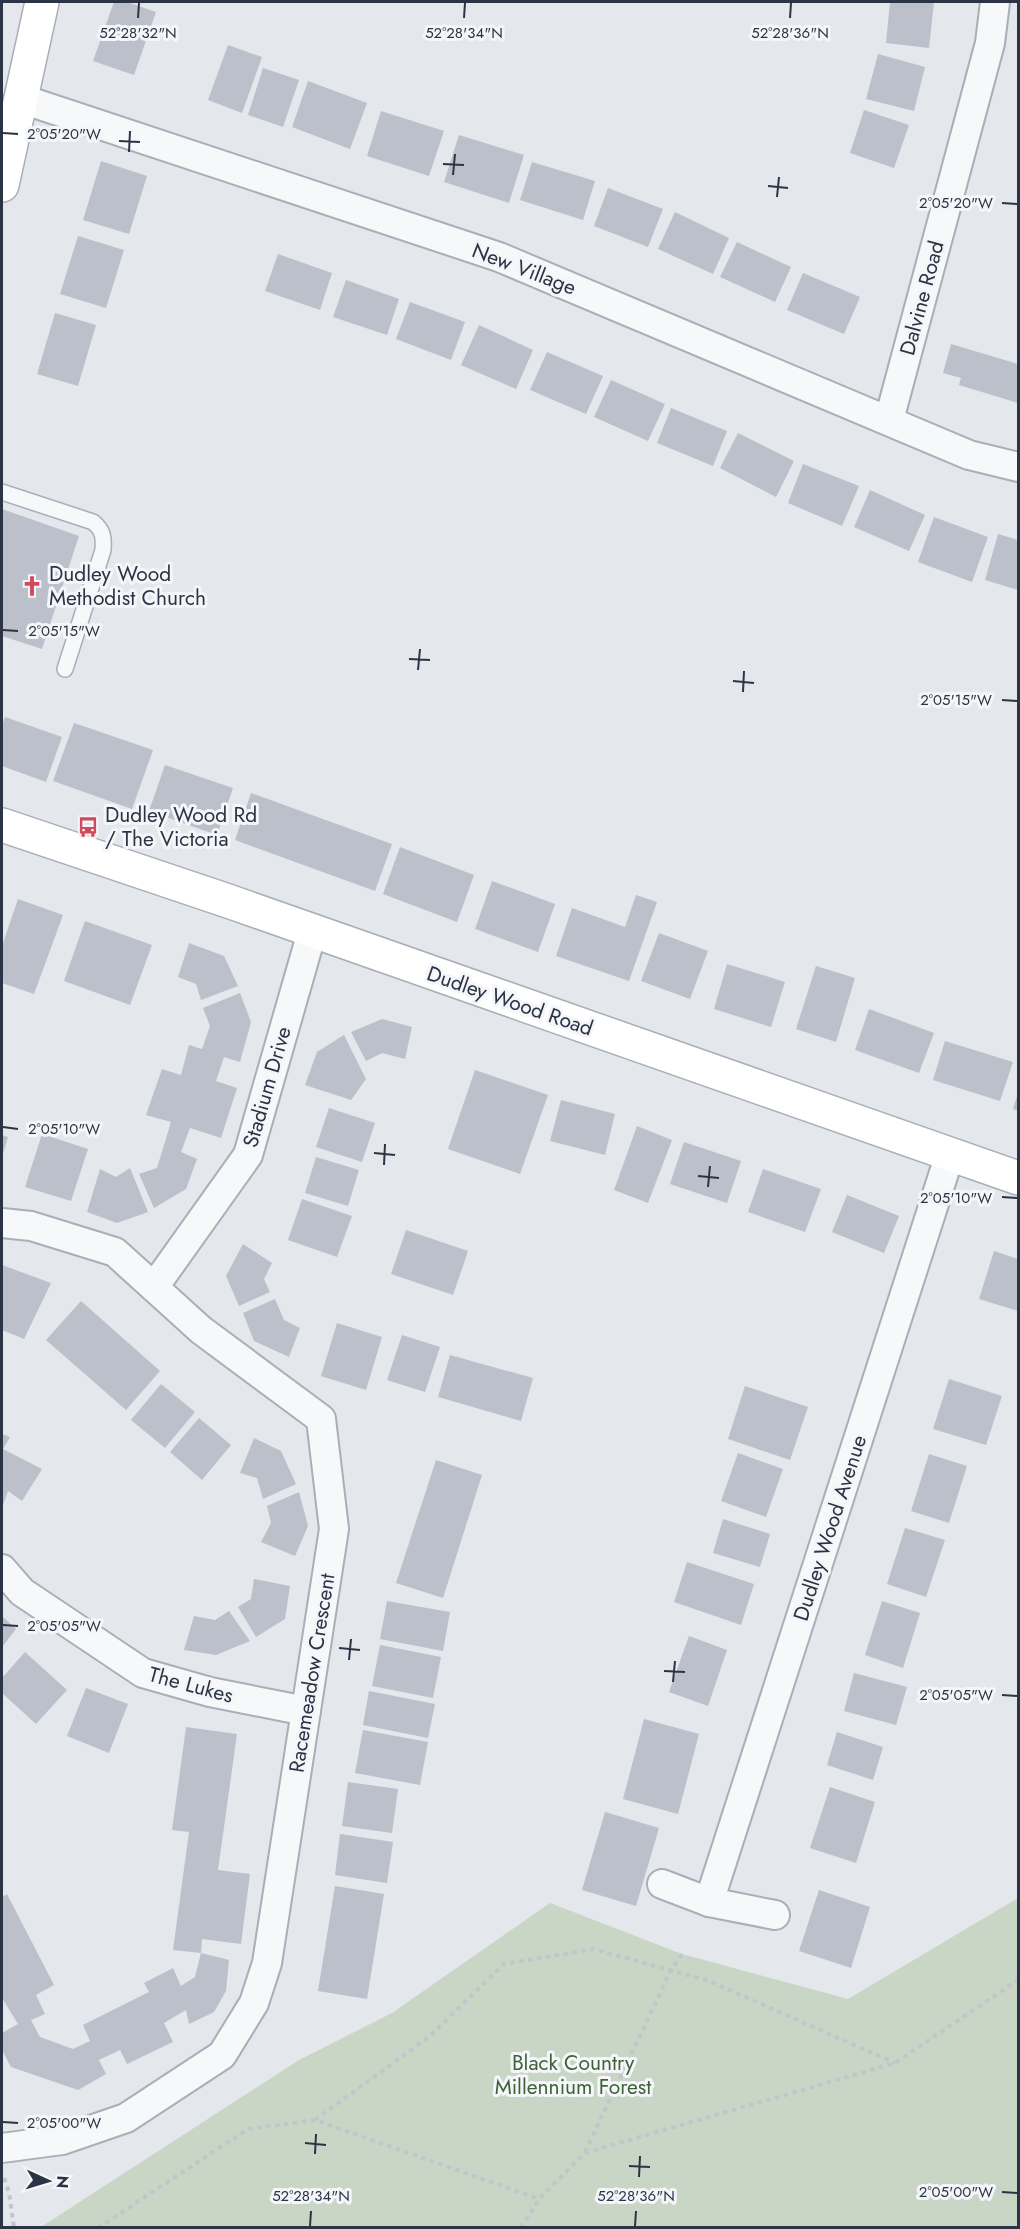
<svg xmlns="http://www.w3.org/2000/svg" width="1020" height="2229" viewBox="0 0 1020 2229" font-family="Jost,sans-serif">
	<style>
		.green { fill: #c9d6c5 }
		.building { fill: #bbc0ca }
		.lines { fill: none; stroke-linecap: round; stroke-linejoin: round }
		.lane-casing { stroke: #a9aeb7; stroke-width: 18 }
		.street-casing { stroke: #a9aeb7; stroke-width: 32 }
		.secondary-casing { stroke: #a9aeb7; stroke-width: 36 }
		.path { stroke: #c2c5cb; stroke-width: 4; stroke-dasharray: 4.5 4.5; stroke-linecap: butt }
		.lane { stroke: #f7f8fa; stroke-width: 15 }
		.street { stroke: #f7f8fa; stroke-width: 28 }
		.secondary { stroke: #fff; stroke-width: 33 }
		.ticks { fill: none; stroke: #2b3445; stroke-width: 2 }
		.labels { text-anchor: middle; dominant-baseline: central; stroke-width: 6; stroke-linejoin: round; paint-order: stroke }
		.street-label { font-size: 21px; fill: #2b3445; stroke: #f4f6f9 }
		.poi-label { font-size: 21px; fill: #2b3445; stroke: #f4f6f9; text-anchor: start }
		.park-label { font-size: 21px; fill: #3f6138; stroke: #f4f6f9 }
		.ticks-label { font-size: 15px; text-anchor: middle; fill: #2b3445; stroke: #f4f6f9; stroke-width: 6; stroke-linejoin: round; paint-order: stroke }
	</style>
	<rect width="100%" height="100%" fill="#e4e7ec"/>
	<polygon class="green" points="1018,1898 1018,2227 41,2227 299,2060 392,2013 550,1903 682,1954 848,1999"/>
	<g class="building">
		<polygon points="114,2 127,2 156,12 134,75 93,61"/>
		<polygon points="890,2 934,2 929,48 886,43"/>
		<polygon points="228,45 262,57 242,113 208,100"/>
		<polygon points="878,54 925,67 914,111 866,99"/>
		<polygon points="263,68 299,80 283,127 248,115"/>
		<polygon points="308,81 367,103 350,149 292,127"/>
		<polygon points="864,110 909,125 894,168 850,153"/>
		<polygon points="381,111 444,131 429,176 367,156"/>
		<polygon points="459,135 524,155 509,203 444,182"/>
		<polygon points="101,161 147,176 129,234 83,220"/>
		<polygon points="532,162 595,181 583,220 520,200"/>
		<polygon points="608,188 663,209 648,247 594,226"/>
		<polygon points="675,212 729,238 713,274 658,249"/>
		<polygon points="78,236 124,250 106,308 60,294"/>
		<polygon points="737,242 791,267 775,302 720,277"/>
		<polygon points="278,254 332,273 320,310 265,291"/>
		<polygon points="803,273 860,297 844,334 787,310"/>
		<polygon points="346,280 399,299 387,335 333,317"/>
		<polygon points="410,302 465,322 451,360 396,339"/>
		<polygon points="55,313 96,325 78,386 37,374"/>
		<polygon points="479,325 533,350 516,389 461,365"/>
		<polygon points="951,344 1018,364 1018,403 959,385 961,378 943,373"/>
		<polygon points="547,352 603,376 586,414 530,390"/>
		<polygon points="611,380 665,404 648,441 594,417"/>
		<polygon points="671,408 727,431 713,466 657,443"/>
		<polygon points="738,433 794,461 776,497 720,468"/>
		<polygon points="803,464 859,486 842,526 788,503"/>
		<polygon points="870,490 925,515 909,551 854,527"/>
		<polygon points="2,509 79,536 42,649 2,636"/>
		<polygon points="934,517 988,537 972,582 918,562"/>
		<polygon points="998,534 1018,540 1018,590 985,580"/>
		<polygon points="5,717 62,737 46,782 2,766 2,725"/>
		<polygon points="74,723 153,750 132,809 53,781"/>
		<polygon points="165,765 233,788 217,835 149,811"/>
		<polygon points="251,793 392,844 375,891 235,840"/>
		<polygon points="400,847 474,875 457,922 383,894"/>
		<polygon points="492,881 555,904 538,952 475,929"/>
		<polygon points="636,895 657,902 629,981 556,956 572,908 625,927"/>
		<polygon points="18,899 63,915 34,994 2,983 2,946"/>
		<polygon points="85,921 152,945 130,1005 64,981"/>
		<polygon points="659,933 708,951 690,999 641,981"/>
		<polygon points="189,943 224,956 238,986 201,1000 196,984 178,977"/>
		<polygon points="727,964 785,982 771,1027 714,1009"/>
		<polygon points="816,966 855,978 836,1042 796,1029"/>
		<polygon points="240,993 251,1022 240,1062 224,1057 216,1081 237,1088 221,1138 190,1128 181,1152 197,1159 186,1189 154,1208 139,1174 157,1168 171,1122 146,1115 162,1069 181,1075 189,1045 202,1049 210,1026 203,1008"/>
		<polygon points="869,1009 934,1033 919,1073 855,1050"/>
		<polygon points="382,1019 412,1027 405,1059 382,1053 366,1061 351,1032"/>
		<polygon points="344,1035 366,1079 351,1100 305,1085 317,1052"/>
		<polygon points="945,1041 1013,1062 1000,1101 933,1080"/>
		<polygon points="475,1070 548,1095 520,1174 448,1149"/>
		<polygon points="1018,1093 1018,1111 1013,1109"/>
		<polygon points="561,1100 615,1114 605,1155 550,1141"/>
		<polygon points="329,1108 375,1123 362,1162 316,1147"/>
		<polygon points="637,1126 672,1140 648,1203 614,1190"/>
		<polygon points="42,1134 88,1149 71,1201 25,1187"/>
		<polygon points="2,1135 8,1137 2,1157"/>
		<polygon points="684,1142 741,1161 727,1203 670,1184"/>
		<polygon points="316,1157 359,1170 348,1206 305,1193"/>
		<polygon points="130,1168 148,1212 117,1223 87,1212 100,1169 116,1177"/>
		<polygon points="763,1169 821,1189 805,1232 748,1212"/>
		<polygon points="847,1195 899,1216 884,1253 832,1232"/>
		<polygon points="302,1199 352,1216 337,1257 288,1240"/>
		<polygon points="406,1230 468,1251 453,1295 391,1274"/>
		<polygon points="243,1244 272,1263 264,1279 270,1292 239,1306 226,1276"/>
		<polygon points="994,1251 1018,1259 1018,1311 979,1299"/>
		<polygon points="2,1265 51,1283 24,1339 2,1330"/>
		<polygon points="275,1299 284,1320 300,1328 289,1357 254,1341 243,1313"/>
		<polygon points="81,1301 160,1371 126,1410 46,1340"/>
		<polygon points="337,1323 382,1337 366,1390 321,1376"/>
		<polygon points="402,1335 440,1347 425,1392 387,1380"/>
		<polygon points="450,1355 533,1378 521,1421 438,1397"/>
		<polygon points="949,1379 1002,1396 986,1445 933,1429"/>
		<polygon points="161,1384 195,1412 165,1448 131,1420"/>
		<polygon points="745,1386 808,1407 790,1460 728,1439"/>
		<polygon points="199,1418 231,1445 202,1480 170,1452"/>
		<polygon points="2,1434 10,1437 3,1449 42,1469 22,1501 8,1491 2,1508"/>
		<polygon points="254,1438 281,1451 296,1484 263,1499 257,1478 240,1473"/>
		<polygon points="738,1453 783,1469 766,1517 721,1501"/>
		<polygon points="929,1454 967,1466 949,1523 911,1511"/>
		<polygon points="436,1460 482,1475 443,1598 396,1583"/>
		<polygon points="299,1492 308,1526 295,1556 261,1542 271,1523 267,1506"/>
		<polygon points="723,1519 770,1534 760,1567 713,1553"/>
		<polygon points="905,1528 945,1540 926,1597 887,1584"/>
		<polygon points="687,1562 754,1584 741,1625 674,1602"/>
		<polygon points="254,1579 290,1586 285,1619 256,1637 238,1607 251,1599"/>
		<polygon points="387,1601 450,1612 443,1651 380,1639"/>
		<polygon points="882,1601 920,1613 903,1668 865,1655"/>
		<polygon points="229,1611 250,1641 216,1655 184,1650 194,1616 215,1620"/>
		<polygon points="2,1616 16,1629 2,1647"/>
		<polygon points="689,1636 727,1650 708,1706 669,1692"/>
		<polygon points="380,1645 441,1657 433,1698 372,1686"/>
		<polygon points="25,1652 67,1690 36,1724 2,1693 2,1678"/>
		<polygon points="854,1673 907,1687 896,1725 844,1711"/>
		<polygon points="86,1688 128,1704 109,1753 67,1736"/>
		<polygon points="369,1691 435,1704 428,1738 363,1725"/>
		<polygon points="644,1719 699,1734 678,1814 623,1799"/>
		<polygon points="186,1727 237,1734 218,1870 250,1874 241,1944 202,1939 201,1953 229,1960 226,1991 214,2012 189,2024 186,2010 164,2023 173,2042 127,2064 120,2050 99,2060 106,2074 78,2090 11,2067 2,2050 2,2033 18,2024 2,1998 2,1897 7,1894 54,1985 36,1995 45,2014 31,2020 40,2037 73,2049 90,2041 83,2025 149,1992 144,1983 173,1968 181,1986 195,1977 201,1953 173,1950 189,1832 172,1830"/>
		<polygon points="363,1730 428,1742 420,1785 355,1773"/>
		<polygon points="837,1732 883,1747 873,1780 827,1765"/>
		<polygon points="348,1782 398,1789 392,1833 342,1826"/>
		<polygon points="830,1787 875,1802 856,1863 810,1848"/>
		<polygon points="605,1812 659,1828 636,1906 582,1890"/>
		<polygon points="340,1834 393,1842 387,1883 335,1875"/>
		<polygon points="335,1886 384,1894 367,1999 318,1991"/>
		<polygon points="819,1890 870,1907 851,1968 799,1951"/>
	</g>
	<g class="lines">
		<g class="lane-casing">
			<path id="lane" d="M2,492L93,522C103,530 104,537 103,550L65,669"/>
		</g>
		<g class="street-casing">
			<g id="street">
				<polyline points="19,98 499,257 969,455 1018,467"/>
				<polyline points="889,420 990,43 995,2"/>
				<polyline points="2,1223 31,1226 115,1252 201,1330 321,1419 334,1529 267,1963 254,2003 222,2055 126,2118 62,2140 2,2148"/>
				<polyline points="154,1287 248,1155 312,932"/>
				<polyline points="2,1569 22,1592 143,1673 210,1692 306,1711"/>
				<polyline points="662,1884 709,1902 775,1915"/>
				<polyline points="709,1902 950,1154"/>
			</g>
		</g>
		<g class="secondary-casing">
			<g id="secondary">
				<polyline points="2,185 42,2"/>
				<polyline points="2,825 228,901 1018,1178"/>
			</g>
		</g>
		<g class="path">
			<polyline points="315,2120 430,2036 504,1964 593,1949 709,1981 895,2063"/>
			<polyline points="585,2152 671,1970 682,1954"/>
			<polyline points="4,2178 9,2192 14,2228"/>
			<polyline points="98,2228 248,2129 315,2120 539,2199"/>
			<polyline points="521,2228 539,2199 585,2153 895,2063 1018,1980"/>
		</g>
		<use href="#lane" class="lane"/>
		<use href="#street" class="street"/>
		<use href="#secondary" class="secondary"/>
	</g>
	<path class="ticks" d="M138,18L139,3M464,18L465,3M790,18L791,3M3,133L18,134M119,141L140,142M129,152L130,131M443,164L464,165M453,175L455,154M768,186L788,188M777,197L779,177M1002,203L1017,204M3,630L18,631M409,659L430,660M418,670L420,649M733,681L754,683M743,692L744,671M1002,700L1017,701M3,1127L18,1129M374,1153L395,1155M384,1165L385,1144M698,1176L719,1178M708,1187L710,1166M1002,1197L1017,1198M3,1625L18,1626M339,1648L360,1650M349,1660L351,1639M664,1671L685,1672M673,1682L675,1661M1002,1695L1017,1696M3,2122L18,2123M305,2143L326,2145M315,2154L316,2134M629,2166L650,2167M639,2177L640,2156M1002,2192L1017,2193M310,2226L311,2211M635,2226L636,2211"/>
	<defs>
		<g id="church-bare" transform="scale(1.62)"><path d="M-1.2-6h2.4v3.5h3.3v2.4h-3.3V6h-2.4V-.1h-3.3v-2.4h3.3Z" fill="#d1495b" stroke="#f4f6f9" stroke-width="2.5" paint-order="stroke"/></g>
		<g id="bus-bare" transform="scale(1.62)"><path d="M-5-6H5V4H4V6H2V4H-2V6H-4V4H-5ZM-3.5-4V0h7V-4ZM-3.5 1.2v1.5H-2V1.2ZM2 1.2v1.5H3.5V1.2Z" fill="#d1495b" stroke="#f4f6f9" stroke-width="2.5" paint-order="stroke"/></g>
	</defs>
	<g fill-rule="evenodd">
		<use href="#church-bare" x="32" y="586"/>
		<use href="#bus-bare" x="88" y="827"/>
	</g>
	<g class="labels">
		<g class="street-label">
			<text transform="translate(524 269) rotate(21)">New Village</text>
			<text transform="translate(922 298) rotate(-75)">Dalvine Road</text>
			<text transform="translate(510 1001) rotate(19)">Dudley Wood Road</text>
			<text transform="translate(267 1087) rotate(-74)">Stadium Drive</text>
			<text transform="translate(830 1528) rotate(-72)">Dudley Wood Avenue</text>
			<text transform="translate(312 1673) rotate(-81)">Racemeadow Crescent</text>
			<text transform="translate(191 1685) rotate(15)">The Lukes</text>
		</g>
		<g class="poi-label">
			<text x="49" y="574">Dudley Wood<tspan x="49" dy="24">Methodist Church</tspan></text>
			<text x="105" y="815">Dudley Wood Rd<tspan x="105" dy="24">/ The Victoria</tspan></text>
		</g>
		<g class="park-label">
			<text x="573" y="2063">Black Country<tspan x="573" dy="24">Millennium Forest</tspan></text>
		</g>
	</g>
	<g class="ticks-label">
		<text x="138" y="38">52°28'32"N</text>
		<text x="464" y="38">52°28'34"N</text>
		<text x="790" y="38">52°28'36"N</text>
		<text x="64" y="139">2°05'20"W</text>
		<text x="956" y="208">2°05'20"W</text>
		<text x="64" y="636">2°05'15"W</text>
		<text x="956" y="705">2°05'15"W</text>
		<text x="64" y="1134">2°05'10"W</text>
		<text x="956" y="1203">2°05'10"W</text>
		<text x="64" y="1631">2°05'05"W</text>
		<text x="956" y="1700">2°05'05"W</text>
		<text x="64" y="2128">2°05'00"W</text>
		<text x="956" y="2197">2°05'00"W</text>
		<text x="311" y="2201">52°28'34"N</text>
		<text x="636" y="2201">52°28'36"N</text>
	</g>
	<rect width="1020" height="2229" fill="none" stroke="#2b3445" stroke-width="6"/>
	<g transform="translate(48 2181) rotate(94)" stroke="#f4f6f9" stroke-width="4.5" paint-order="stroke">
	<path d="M0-4.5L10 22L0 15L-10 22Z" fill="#2b3445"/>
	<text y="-9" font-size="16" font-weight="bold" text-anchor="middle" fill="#2b3445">N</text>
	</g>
</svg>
